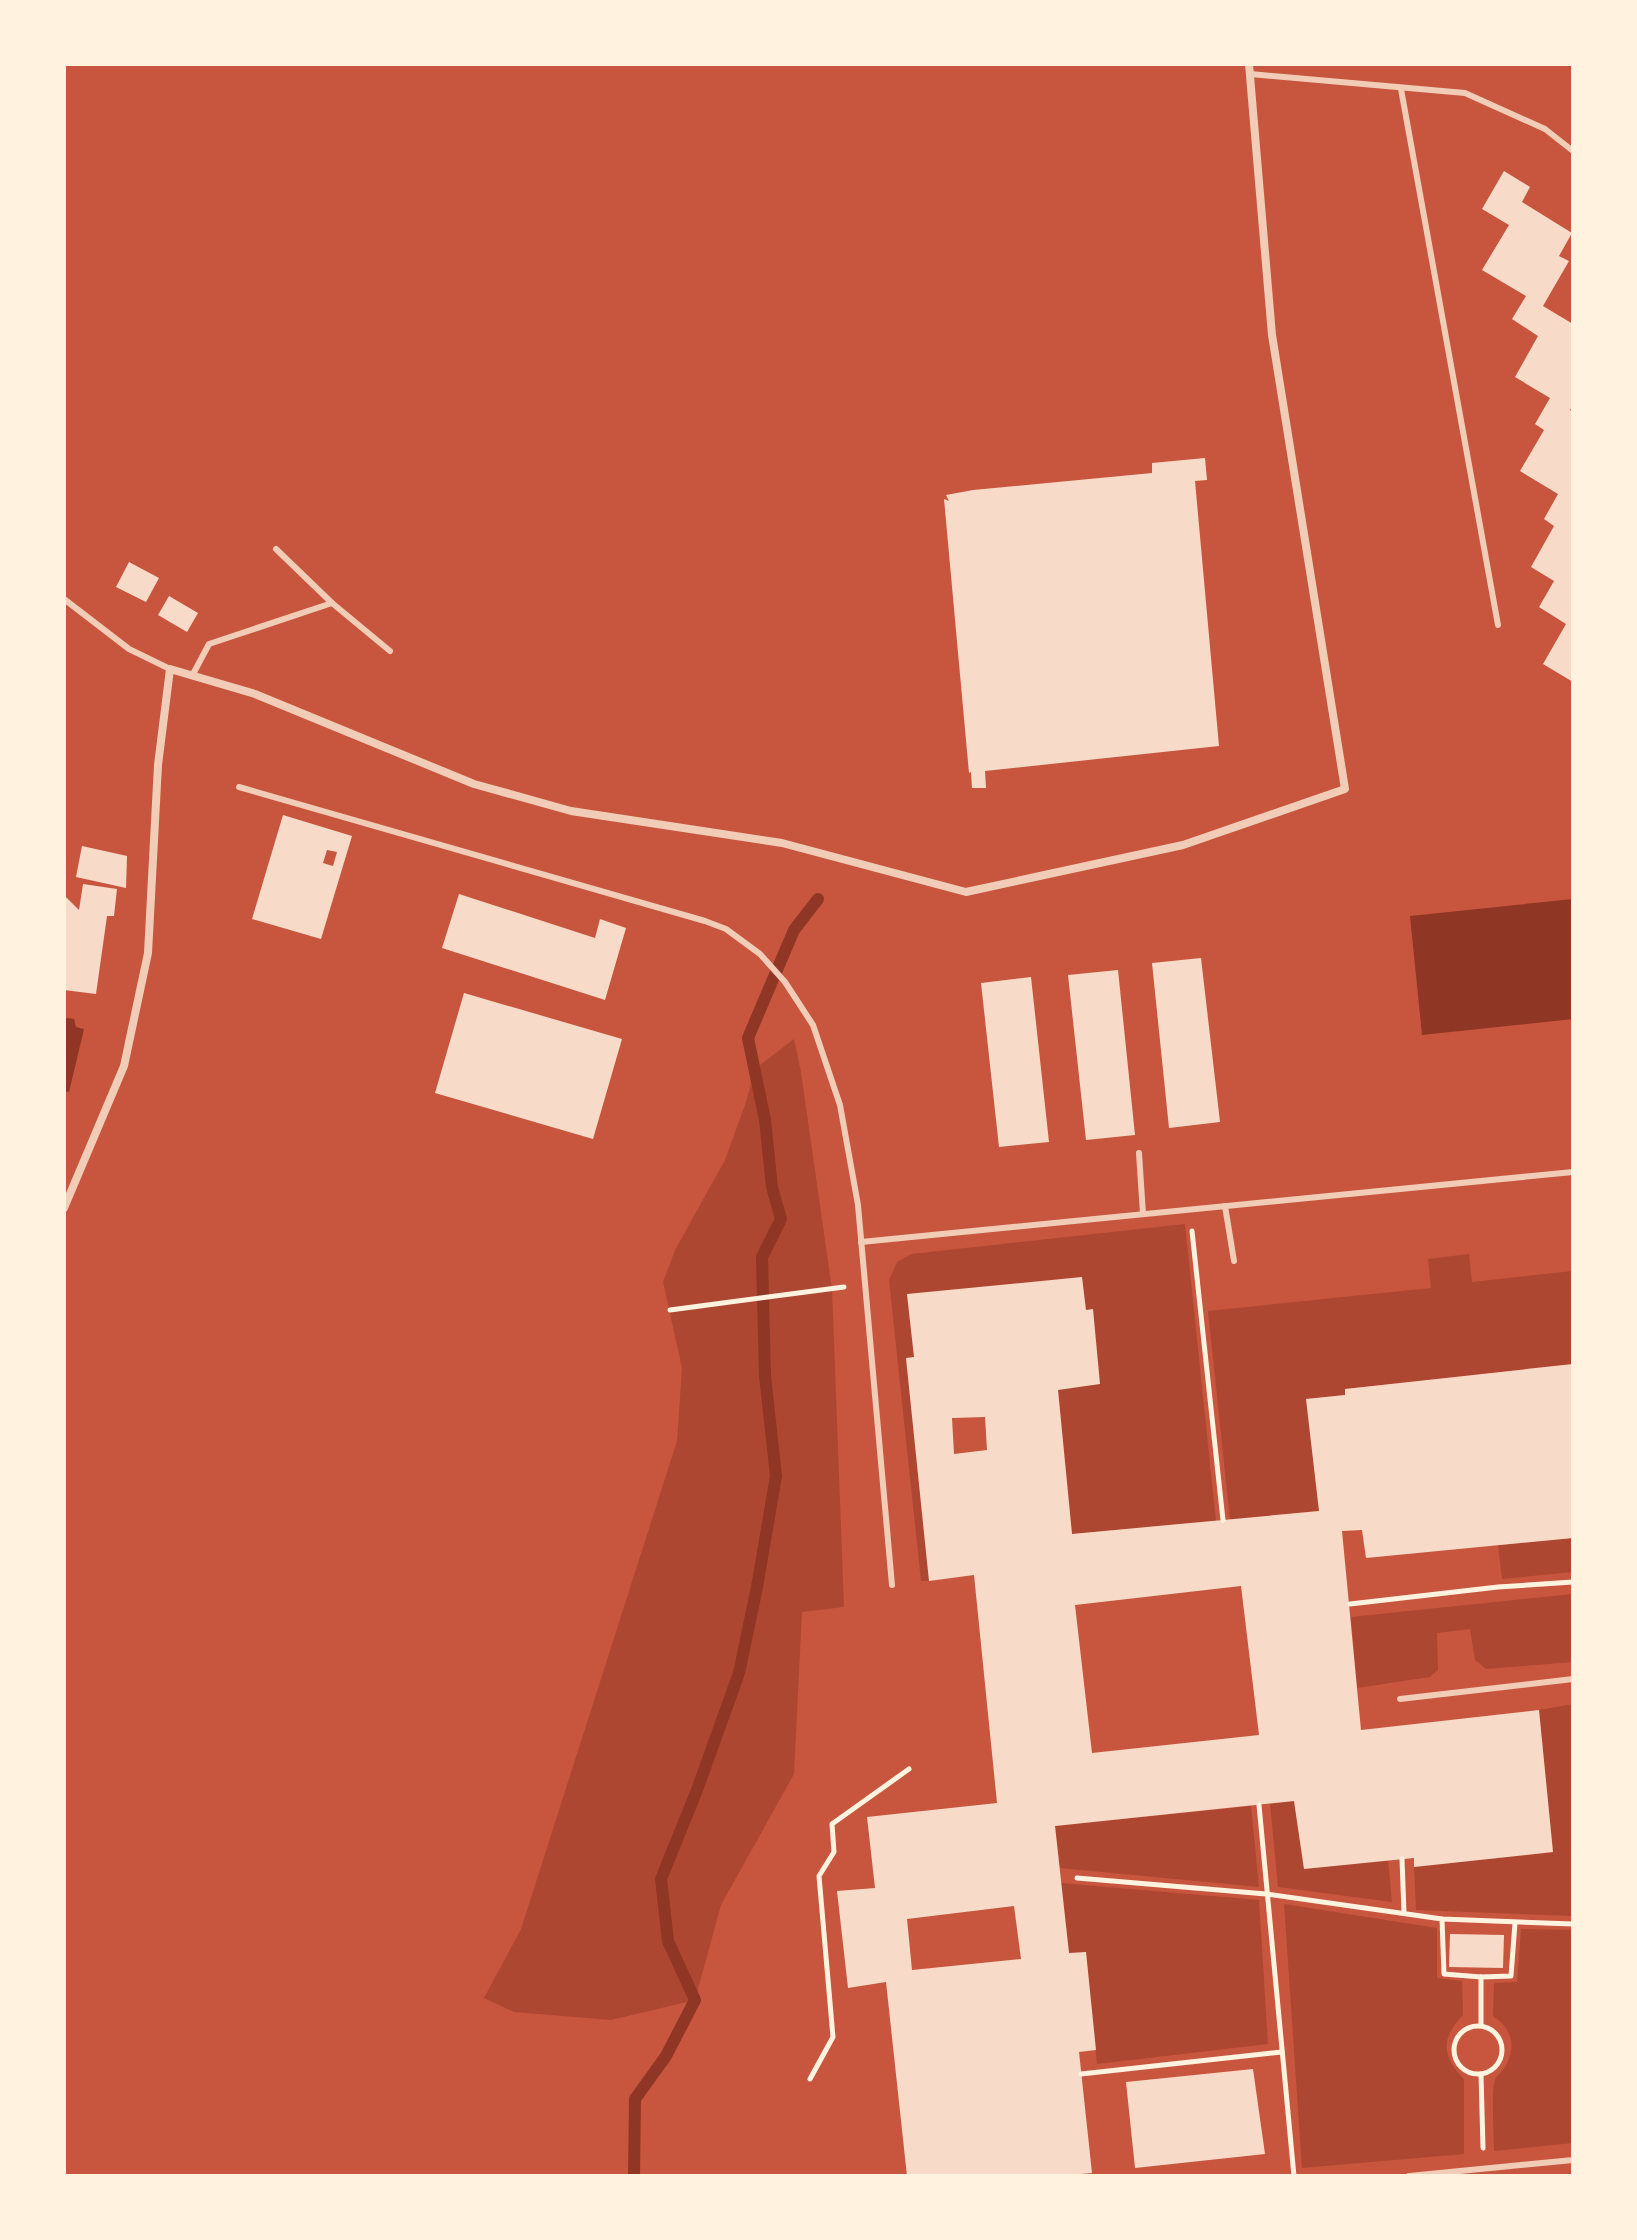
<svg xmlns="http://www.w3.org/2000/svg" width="1637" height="2240" viewBox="0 0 1637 2240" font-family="'Varela Round',sans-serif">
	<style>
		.green { fill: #ae4732 }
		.water { fill: #8f3625 }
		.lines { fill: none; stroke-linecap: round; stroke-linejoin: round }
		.stream { stroke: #8f3625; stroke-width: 12 }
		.building { fill: #f7dbc8; fill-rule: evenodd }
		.path { stroke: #fff3e0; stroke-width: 5 }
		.service { stroke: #f1ccb7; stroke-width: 6 }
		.minor { stroke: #f1ccb7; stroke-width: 8 }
	</style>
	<rect width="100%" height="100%" fill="#c8553d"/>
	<g class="green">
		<polygon points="794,1039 801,1072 832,1289 844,1607 802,1612 794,1774 721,1905 695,2000 611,2020 514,2012 484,1998 521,1929 677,1441 682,1368 663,1282 675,1250 725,1160 746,1102 755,1069"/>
		<polygon points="1185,1224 1216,1521 1072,1534 1058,1390 1086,1310 907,1295 914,1357 906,1359 929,1581 921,1581 889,1280 897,1262 911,1254"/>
		<polygon points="1469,1254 1472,1282 1573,1271 1573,1364 1345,1389 1345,1395 1306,1399 1319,1511 1230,1520 1208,1311 1431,1288 1428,1259"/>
		<polygon points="1573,1538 1573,1572 1502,1579 1498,1545"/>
		<polygon points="1573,1594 1573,1662 1486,1669 1475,1660 1470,1629 1437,1633 1438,1670 1430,1677 1357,1688 1351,1617"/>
		<polygon points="1573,1704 1573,1916 1416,1910 1414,1867 1553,1852 1539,1710"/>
		<polygon points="1294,1801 1304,1869 1388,1860 1392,1902 1278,1887 1270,1804"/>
		<polygon points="1251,1806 1259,1887 1060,1868 1055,1826"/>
		<polygon points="1061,1883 1259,1900 1268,2044 1097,2064 1086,1953 1069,1953"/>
		<path d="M1284,1904L1437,1928V1978L1462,1981L1463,2015C1440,2038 1442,2057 1464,2079V2154L1302,2168Z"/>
		<path d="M1521,1929L1573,1930V2143L1494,2151C1494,2138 1491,2089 1495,2080C1496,2075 1504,2071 1506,2065C1517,2045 1511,2028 1493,2016L1494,1983L1517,1982Z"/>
	</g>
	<g class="water">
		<polygon points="1573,899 1573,1019 1422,1035 1410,916"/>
		<polygon points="67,1018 74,1019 76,1027 84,1029 69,1092 64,1091 64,1022"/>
	</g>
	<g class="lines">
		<polyline class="stream" points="634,2176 635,2099 666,2056 695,2000 668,1941 661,1879 697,1790 739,1673 757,1587 776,1476 765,1376 762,1257 781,1219 772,1187 765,1120 748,1038 794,930 818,899"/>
	</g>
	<g class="building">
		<polygon points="1504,171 1530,187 1522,202 1572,233 1559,256 1569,261 1543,306 1573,324 1573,406 1570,410 1573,412 1573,682 1543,664 1566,624 1539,607 1554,581 1531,567 1554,526 1544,519 1558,494 1520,471 1544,430 1535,424 1550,398 1515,377 1538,336 1512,319 1526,296 1482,270 1509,225 1482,209"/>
		<polygon points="1205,458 1207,480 1195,481 1219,746 985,771 986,788 972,788 971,772 969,773 944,499 949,501 946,495 973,490 1152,473 1152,463"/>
		<polygon points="129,562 159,578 146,602 116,587"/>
		<polygon points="169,596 198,613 187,632 158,615"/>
		<path d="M283,815L352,836L321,939L252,919ZM327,850L337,852L333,866L323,863Z"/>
		<polygon points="82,846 127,856 126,888 76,877"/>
		<polygon points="83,884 117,889 114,916 107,916 96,994 64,990 64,895 79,910"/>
		<polygon points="459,894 595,938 600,919 626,928 605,1000 442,948"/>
		<polygon points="1201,958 1220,1122 1169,1128 1152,963"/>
		<polygon points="1118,970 1135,1135 1086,1140 1068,975"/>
		<polygon points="1031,977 1049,1142 999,1147 981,983"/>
		<polygon points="464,993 622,1039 593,1139 435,1093"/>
		<path d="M1082,1277L1086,1310L1093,1309L1100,1384L1058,1390L1072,1534L1319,1511L1306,1399L1345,1395V1389L1573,1364V1538L1366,1558L1362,1530L1342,1531L1361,1730L1539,1710L1553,1852L1414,1867V1858L1304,1869L1294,1801L1055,1826L1069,1953L1086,1952L1096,2050L1079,2052L1092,2173L1060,2176H907L886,1982L848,1988L837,1891L875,1888L867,1817L997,1803L974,1575L929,1581L906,1358L914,1357L907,1294ZM985,1417L987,1450L954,1454L952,1418ZM1241,1586L1259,1735L1092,1753L1075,1605ZM1014,1906L1021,1959L912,1970L907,1919Z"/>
		<polygon points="1450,1934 1504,1935 1503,1968 1449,1967"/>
		<polygon points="1253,2069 1265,2154 1135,2168 1126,2082"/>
	</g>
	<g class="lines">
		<g class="path">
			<polyline points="1192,1231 1223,1520"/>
			<polyline points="670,1310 844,1287"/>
			<polyline points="1350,1604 1498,1587 1573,1582"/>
			<polyline points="1259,1805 1294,2176"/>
			<polyline points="1402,1859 1404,1913"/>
			<polyline points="1077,1878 1266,1894 1442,1919 1573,1924"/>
			<polyline points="1442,1919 1444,1974 1481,1977 1481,2025"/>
			<polyline points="1481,1977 1511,1976 1515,1923"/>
			<circle cx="1478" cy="2050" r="24"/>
			<polyline points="1081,2074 1282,2052"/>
			<polyline points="1481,2074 1483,2148"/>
			<polyline points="810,2079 833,2037 819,1876 834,1852 832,1824 909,1769"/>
		</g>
		<g class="service">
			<polyline points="1250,74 1465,93 1545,129 1573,151"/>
			<polyline points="1401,89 1498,625"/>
			<polyline points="276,549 332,603 390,651"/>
			<polyline points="64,599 129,649 170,669"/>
			<polyline points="192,676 209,644 332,603"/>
			<polyline points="239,787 705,921 726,929 760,954 785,982 813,1025 840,1105 858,1205 892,1585"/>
			<polyline points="1139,1153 1143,1214"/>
			<polyline points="1225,1206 1234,1261"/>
			<polyline points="861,1242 1573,1172"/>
			<polyline points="1400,1699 1573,1679"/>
			<polyline points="1409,2176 1573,2160"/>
		</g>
		<polyline class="minor" points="64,1208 124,1066 148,953 158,765 170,669 255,694 474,784 571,811 782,843 966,892 1183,845 1345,789 1272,335 1249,64"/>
	</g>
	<rect width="1637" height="2240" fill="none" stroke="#fff3e0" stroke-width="132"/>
</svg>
